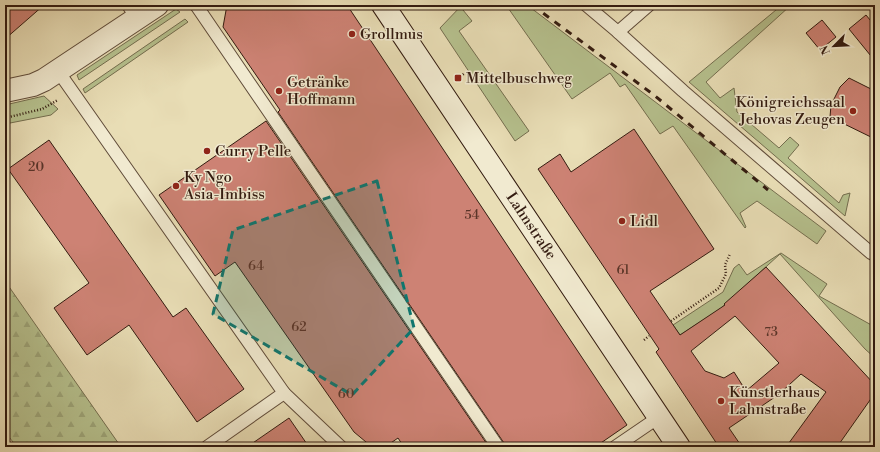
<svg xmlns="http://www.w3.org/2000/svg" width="880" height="452" viewBox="0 0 880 452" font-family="'Libre Bodoni',serif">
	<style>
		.green { fill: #b6c18e; stroke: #746e4f }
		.forest { fill: url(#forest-firs); stroke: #746e4f }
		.building { fill: #cd8274; stroke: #331b10; fill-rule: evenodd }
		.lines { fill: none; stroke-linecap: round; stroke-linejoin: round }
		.lane-casing { stroke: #604c3a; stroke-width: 14 }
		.street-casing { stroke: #604c3a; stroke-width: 24 }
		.secondary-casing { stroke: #331b10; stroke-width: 24 }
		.path { stroke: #331b10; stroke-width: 2.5; stroke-dasharray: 1 2; stroke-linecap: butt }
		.lane { stroke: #f1ead0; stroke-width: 12 }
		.street { stroke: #f1ead0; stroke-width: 22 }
		.secondary { stroke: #f1ead0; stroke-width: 22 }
		.rail { stroke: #331b10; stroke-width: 3; stroke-dasharray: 7 7; stroke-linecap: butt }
		.marked { fill: #0f766e; fill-opacity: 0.2; stroke: #0f766e; stroke-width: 3; stroke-dasharray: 8 5; stroke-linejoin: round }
		.poi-dot { fill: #8f2418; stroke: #f1ead0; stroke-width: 1.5 }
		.labels { text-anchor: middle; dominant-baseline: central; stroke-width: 3; stroke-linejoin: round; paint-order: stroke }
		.number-label { font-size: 13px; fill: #5a3529 }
		.poi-label { font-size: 15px; fill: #331b10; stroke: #f1ead0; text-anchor: start }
		.street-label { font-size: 15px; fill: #331b10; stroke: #f1ead0 }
	</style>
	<defs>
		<pattern id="forest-firs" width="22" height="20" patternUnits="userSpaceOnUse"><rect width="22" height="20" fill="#b6c18e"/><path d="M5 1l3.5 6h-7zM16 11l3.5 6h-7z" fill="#9da579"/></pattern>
	</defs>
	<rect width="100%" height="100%" fill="#e9deb6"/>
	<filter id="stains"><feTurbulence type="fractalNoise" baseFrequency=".005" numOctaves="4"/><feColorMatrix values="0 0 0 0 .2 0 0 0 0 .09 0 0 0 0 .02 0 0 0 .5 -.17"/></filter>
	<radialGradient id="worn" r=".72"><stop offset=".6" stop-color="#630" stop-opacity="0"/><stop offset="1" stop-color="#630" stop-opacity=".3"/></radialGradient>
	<g class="green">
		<polygon points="462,5 470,5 463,10 472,21 459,31 529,131 515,141 440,28"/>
		<polygon points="506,5 527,5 826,231 817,244 757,201 740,213 746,227 745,228 673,126 660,134 625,84 620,87 610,73 572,99"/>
		<polygon points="782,5 816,5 801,9 790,6 706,82 720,98 734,88 737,112 779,148 790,137 799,145 788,158 839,203 843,195 850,193 845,216 689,82"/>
		<polygon points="176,9 180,12 79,80 77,75"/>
		<polygon points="185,19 188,22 85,93 83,89"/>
		<polygon points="44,96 58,109 51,115 5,124 5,105"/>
		<polygon points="781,253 827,284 819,296 875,327 875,358 865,349 780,254 720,309 680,335 673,325 723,292 734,268 739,264 747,275"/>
	</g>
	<polygon class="forest" points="5,281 121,447 17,447 5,432"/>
	<g class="building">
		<polygon points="5,5 44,5 5,39"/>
		<polygon points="227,5 347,5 627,425 595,447 505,447 504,443 278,112 280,110 223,27"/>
		<polygon points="866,15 875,26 875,61 849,29"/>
		<polygon points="822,20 836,37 820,50 806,33"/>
		<polygon points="849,78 875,91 875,139 830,117 831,105 840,87"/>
		<polygon points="266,121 489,447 404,447 398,438 385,447 372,447 354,432 235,262 215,276 159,195"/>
		<path d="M634,129L714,249L650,291L680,335L725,305L724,304L766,267L875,385V393L837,447H786L826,392L801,374L778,395L729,428L742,447H719L656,352L659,349L538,169L560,154L571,172ZM735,316L779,363L746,391L734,372L724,378L705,371L691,351Z"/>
		<polygon points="49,140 173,317 186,308 244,389 197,422 129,325 87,355 54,308 89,283 8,169"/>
		<polygon points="289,418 309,447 247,447"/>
	</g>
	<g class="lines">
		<g class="lane-casing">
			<g id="lane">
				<polyline points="128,5 137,18"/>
				<polyline points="196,5 498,447"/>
				<polyline points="586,5 618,32 683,91 871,253 875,255"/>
				<polyline points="618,32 649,5"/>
				<polyline points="58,71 284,393 341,447"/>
				<polyline points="207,447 284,393"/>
				<polyline points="615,447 659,417"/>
			</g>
		</g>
		<g class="street-casing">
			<polyline id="street" points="5,91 33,85 44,80 157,5"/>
		</g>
		<g class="secondary-casing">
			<polyline id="secondary" points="383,5 679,447"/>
		</g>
		<g class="path">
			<polyline points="458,78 465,73"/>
			<polyline points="5,118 42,109 58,100"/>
			<polyline points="671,321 719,288 726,274 725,265 730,254"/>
			<polyline points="644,340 649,336"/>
		</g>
		<use href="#lane" class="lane"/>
		<use href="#street" class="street"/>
		<use href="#secondary" class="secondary"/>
		<polyline class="rail" points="532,5 654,95 768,190"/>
	</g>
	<path class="marked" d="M377,181L414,328L352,395L213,314L233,230Z"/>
	<g class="poi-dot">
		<circle cx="352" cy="34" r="4"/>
		<rect x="454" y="74" width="8" height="8" rx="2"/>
		<circle cx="279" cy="91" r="4"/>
		<circle cx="853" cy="111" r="4"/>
		<circle cx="207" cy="151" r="4"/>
		<circle cx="176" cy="186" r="4"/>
		<circle cx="622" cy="221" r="4"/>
		<circle cx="721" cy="401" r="4"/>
	</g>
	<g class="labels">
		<g class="number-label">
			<text x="36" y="167">20</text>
			<text x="472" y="215">54</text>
			<text x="256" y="266">64</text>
			<text x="623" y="270">61</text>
			<text x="299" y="327">62</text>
			<text x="771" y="332">73</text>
			<text x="346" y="394">60</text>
		</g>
		<g class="poi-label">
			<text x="360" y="34">Grollmus</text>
			<text x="466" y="78">Mittelbuschweg</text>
			<text x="287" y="82">Getränke<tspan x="287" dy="17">Hoffmann</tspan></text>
			<text x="845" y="102" text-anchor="end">Königreichssaal<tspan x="845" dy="17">Jehovas Zeugen</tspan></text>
			<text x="215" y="151">Curry Pelle</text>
			<text x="184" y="177">Ky Ngo<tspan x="184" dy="17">Asia-Imbiss</tspan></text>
			<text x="630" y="221">Lidl</text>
			<text x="729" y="392">Künstlerhaus<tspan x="729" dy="17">Lahnstraße</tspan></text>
		</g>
		<g class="street-label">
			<text transform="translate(531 226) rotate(56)">Lahnstraße</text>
		</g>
	</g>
	<rect width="880" height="452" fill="none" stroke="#e9deb6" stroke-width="20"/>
	<rect x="6" y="6" width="868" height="440" fill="none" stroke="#331b10" stroke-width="2"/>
	<rect x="10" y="10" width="860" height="432" fill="none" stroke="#331b10"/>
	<g transform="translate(834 46) rotate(246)" stroke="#f1ead0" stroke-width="3" paint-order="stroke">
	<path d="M0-3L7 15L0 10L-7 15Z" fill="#331b10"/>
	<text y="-6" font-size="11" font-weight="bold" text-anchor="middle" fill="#331b10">N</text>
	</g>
	<rect width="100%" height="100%" filter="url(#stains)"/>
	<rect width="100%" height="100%" fill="url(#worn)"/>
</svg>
